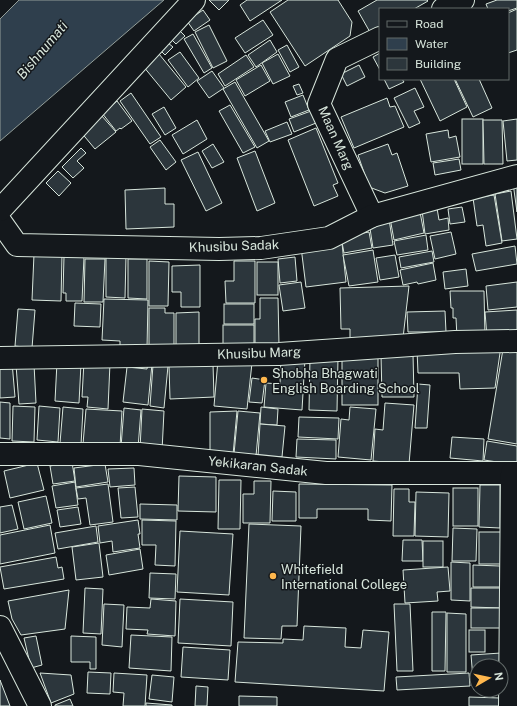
<svg xmlns="http://www.w3.org/2000/svg" width="517" height="706" viewBox="0 0 517 706" font-family="'Public Sans',sans-serif">
	<style>
		.water { fill: #2f3f4d; stroke: #939e99 }
		.building { fill: #2c363c; stroke: #d8e6dc }
		.lines { fill: none; stroke-linecap: round; stroke-linejoin: round }
		.minor-casing { stroke: #d8e6dc; stroke-width: 24 }
		.secondary-casing { stroke: #d8e6dc; stroke-width: 24 }
		.minor { stroke: #14181c; stroke-width: 22 }
		.secondary { stroke: #14181c; stroke-width: 22 }
		.poi-dot { fill: #ffb74d; stroke: #14181c; stroke-width: 1.5 }
		.labels { text-anchor: middle; dominant-baseline: central; stroke-width: 3; stroke-linejoin: round; paint-order: stroke }
		.street-label { font-size: 13px; fill: #d8e6dc; stroke: #14181c }
		.poi-label { font-size: 13px; fill: #d8e6dc; stroke: #14181c; text-anchor: start }
		.water-label { font-size: 14px; font-style: italic; fill: #d8e6dc; stroke: #14181c }
	</style>
	<rect width="100%" height="100%" fill="#14181c"/>
	<polygon class="water" points="19,0 164,0 0,141 0,19"/>
	<g class="building">
		<polygon points="209,0 229,0 219,10"/>
		<polygon points="247,0 282,0 250,21 240,5"/>
		<polygon points="288,0 338,0 352,22 350,36 305,66 270,12"/>
		<polygon points="377,0 427,0 428,1 414,9 380,9 380,29 371,34 358,11"/>
		<polygon points="497,0 517,0 517,8 508,11 508,9 488,9 486,4"/>
		<polygon points="517,9 517,50 508,53 508,13"/>
		<polygon points="203,10 210,20 194,31 187,21"/>
		<polygon points="263,20 273,35 245,53 235,38"/>
		<polygon points="209,25 227,61 213,68 195,32"/>
		<polygon points="179,30 185,36 176,44 170,38"/>
		<polygon points="193,34 212,68 204,73 184,39"/>
		<polygon points="270,40 277,52 256,67 248,55"/>
		<polygon points="168,43 173,47 165,55 161,51"/>
		<polygon points="287,45 299,67 290,72 278,50"/>
		<polygon points="180,52 199,78 188,87 168,60"/>
		<polygon points="380,53 380,70 373,57"/>
		<polygon points="159,54 186,87 171,100 143,66"/>
		<polygon points="278,54 290,76 273,84 262,63"/>
		<polygon points="246,55 254,67 225,86 218,74"/>
		<polygon points="261,65 270,81 245,96 236,80"/>
		<polygon points="359,65 365,77 347,86 341,74"/>
		<polygon points="212,71 224,88 209,98 197,81"/>
		<polygon points="384,79 402,79 404,82 389,89"/>
		<polygon points="420,79 454,79 467,107 440,121"/>
		<polygon points="455,79 479,79 492,108 473,117"/>
		<polygon points="235,82 269,141 257,148 223,89"/>
		<polygon points="299,84 303,93 297,95 293,86"/>
		<polygon points="415,88 424,107 414,111 420,123 409,128 394,98"/>
		<polygon points="131,93 161,137 150,144 120,101"/>
		<polygon points="303,95 309,110 291,117 285,102"/>
		<polygon points="387,98 390,107 395,106 404,127 354,148 341,117"/>
		<polygon points="117,101 132,121 121,129 120,128 116,131 102,113"/>
		<polygon points="230,105 255,147 243,153 219,111"/>
		<polygon points="164,107 176,128 165,135 152,114"/>
		<polygon points="311,111 316,123 294,132 289,119"/>
		<polygon points="101,115 116,132 95,149 80,131"/>
		<rect x="462" y="119" width="21" height="45"/>
		<polygon points="517,119 517,160 507,161 503,121"/>
		<polygon points="197,120 207,139 183,154 172,135"/>
		<polygon points="483,120 502,120 503,164 484,164"/>
		<polygon points="287,122 292,134 270,142 265,131"/>
		<polygon points="316,128 338,183 333,185 338,196 314,206 288,140"/>
		<polygon points="448,130 449,138 456,136 460,157 431,162 426,134"/>
		<polygon points="160,140 176,162 166,170 150,147"/>
		<polygon points="213,144 224,162 212,168 202,151"/>
		<polygon points="388,144 392,155 397,153 408,186 385,193 369,187 358,155"/>
		<polygon points="81,148 86,153 77,161 84,168 73,178 62,167"/>
		<polygon points="255,151 275,203 257,211 237,158"/>
		<polygon points="198,152 222,203 206,211 181,160"/>
		<polygon points="459,159 461,170 435,175 433,163"/>
		<polygon points="58,171 71,183 59,196 46,183"/>
		<polygon points="513,183 517,183 517,212"/>
		<polygon points="165,188 165,204 174,204 174,227 126,229 125,190"/>
		<polygon points="511,191 517,239 502,241 495,194"/>
		<polygon points="494,195 502,243 486,246 483,225 477,226 473,198"/>
		<polygon points="462,207 465,222 450,224 448,209"/>
		<polygon points="437,208 439,220 448,218 449,230 425,234 422,210"/>
		<polygon points="420,212 424,233 394,240 390,218"/>
		<polygon points="389,219 393,245 373,248 369,222"/>
		<polygon points="369,232 372,248 344,253 341,237"/>
		<polygon points="451,232 456,254 435,259 430,236"/>
		<polygon points="426,235 428,250 397,255 394,241"/>
		<polygon points="342,243 346,282 306,287 301,247"/>
		<polygon points="515,246 517,264 476,271 472,254"/>
		<polygon points="373,250 378,282 349,286 343,255"/>
		<polygon points="432,251 434,262 401,268 399,257"/>
		<polygon points="34,254 62,255 61,301 32,300"/>
		<polygon points="395,255 399,277 380,280 376,258"/>
		<polygon points="64,256 84,257 82,301 66,301 66,293 63,293"/>
		<polygon points="106,256 126,256 125,298 106,297"/>
		<polygon points="295,257 297,281 280,283 278,259"/>
		<polygon points="85,259 105,259 103,302 84,302"/>
		<polygon points="128,259 147,259 147,299 128,298"/>
		<polygon points="149,261 169,262 168,306 149,306"/>
		<polygon points="234,261 255,261 255,303 226,303 225,281 234,281"/>
		<rect x="257" y="262" width="21" height="33"/>
		<polygon points="433,263 436,280 418,284 417,282 403,285 400,270"/>
		<polygon points="200,265 200,307 181,307 181,292 172,292 172,266"/>
		<polygon points="466,269 468,286 445,289 443,272"/>
		<polygon points="301,282 305,308 283,311 279,285"/>
		<polygon points="517,282 517,307 488,310 486,286"/>
		<polygon points="409,286 403,338 350,339 350,329 341,329 340,288"/>
		<polygon points="450,291 484,291 485,337 457,338 456,318 453,318 453,308 451,308"/>
		<polygon points="260,298 278,298 279,345 255,345 255,319 260,319"/>
		<polygon points="104,299 148,300 147,349 120,348 120,341 102,340"/>
		<polygon points="75,303 101,304 100,327 74,326"/>
		<rect x="224" y="304" width="30" height="20"/>
		<polygon points="149,308 165,308 165,313 174,313 174,349 149,349"/>
		<polygon points="18,309 35,310 32,348 15,346"/>
		<polygon points="517,310 517,335 487,337 485,312"/>
		<polygon points="445,311 446,332 408,332 407,312"/>
		<polygon points="199,312 199,346 176,346 176,313"/>
		<rect x="223" y="325" width="31" height="19"/>
		<polygon points="501,346 495,388 460,389 459,373 418,373 417,350"/>
		<polygon points="517,348 517,444 488,439 503,349"/>
		<polygon points="413,354 414,397 382,397 381,355"/>
		<rect x="342" y="356" width="36" height="49"/>
		<polygon points="281,357 305,359 302,410 264,407 266,383 280,384"/>
		<polygon points="310,357 338,357 337,411 309,410"/>
		<polygon points="218,360 252,363 247,409 214,406"/>
		<polygon points="84,361 110,363 108,409 87,407 88,397 82,397"/>
		<polygon points="12,362 15,397 0,398 0,363"/>
		<polygon points="57,362 81,364 79,403 55,401"/>
		<polygon points="148,363 152,364 148,405 123,402 127,367 147,369"/>
		<polygon points="34,364 36,403 19,404 16,365"/>
		<polygon points="213,364 214,397 170,399 169,366"/>
		<polygon points="153,365 168,366 164,408 150,406"/>
		<polygon points="252,378 265,380 262,403 249,402"/>
		<polygon points="418,384 430,385 427,428 415,428"/>
		<polygon points="0,402 10,403 10,439 0,438"/>
		<polygon points="385,403 414,405 409,464 373,461 375,429 383,430"/>
		<polygon points="13,406 35,407 34,442 12,441"/>
		<polygon points="39,406 60,408 58,442 37,440"/>
		<polygon points="63,407 83,409 81,445 60,443"/>
		<polygon points="261,407 278,409 277,425 260,424"/>
		<polygon points="350,407 376,409 371,460 338,457 341,419 349,420"/>
		<polygon points="124,408 141,410 138,448 121,447"/>
		<polygon points="86,409 122,411 120,447 83,444"/>
		<polygon points="142,409 164,411 162,451 140,449"/>
		<polygon points="237,411 233,455 210,453 210,412"/>
		<polygon points="238,411 260,413 256,456 234,454"/>
		<polygon points="299,417 339,418 338,439 298,437"/>
		<polygon points="260,424 285,426 282,457 258,456"/>
		<polygon points="452,437 484,439 483,461 450,458"/>
		<polygon points="297,439 336,440 336,459 296,457"/>
		<polygon points="487,441 517,446 517,465 484,460"/>
		<polygon points="72,462 75,481 53,484 50,466"/>
		<polygon points="37,463 44,490 10,498 4,471"/>
		<polygon points="105,464 108,482 76,487 74,468"/>
		<polygon points="134,468 135,485 110,487 108,469"/>
		<polygon points="179,476 216,477 216,512 178,511"/>
		<polygon points="219,480 241,480 240,529 218,529"/>
		<polygon points="254,481 271,481 270,523 243,523 243,494 254,494"/>
		<polygon points="75,482 78,505 56,508 52,486"/>
		<polygon points="108,484 113,522 90,525 86,498 78,499 76,488"/>
		<polygon points="299,484 392,485 391,521 368,520 368,509 317,509 317,518 299,518"/>
		<polygon points="480,485 500,485 500,528 479,527"/>
		<polygon points="135,487 138,517 121,518 118,488"/>
		<rect x="453" y="488" width="25" height="38"/>
		<polygon points="394,489 409,489 409,502 415,502 414,536 393,536"/>
		<polygon points="273,491 296,492 296,521 272,521"/>
		<polygon points="416,492 449,493 448,537 415,536"/>
		<polygon points="46,496 52,523 24,529 18,502"/>
		<polygon points="140,504 177,505 177,520 140,519"/>
		<polygon points="12,505 18,529 0,533 0,507"/>
		<polygon points="78,507 81,524 60,527 57,510"/>
		<polygon points="138,520 140,534 138,534 140,548 113,552 112,541 100,543 98,526"/>
		<polygon points="142,520 176,521 175,566 155,565 156,545 142,545"/>
		<polygon points="249,524 301,526 297,626 282,626 281,639 244,638"/>
		<polygon points="50,525 55,553 0,564 0,535"/>
		<polygon points="96,526 98,542 58,549 55,533"/>
		<polygon points="453,528 477,529 476,561 452,561"/>
		<polygon points="180,531 233,534 229,595 177,592"/>
		<rect x="479" y="532" width="22" height="32"/>
		<polygon points="403,540 422,540 423,561 402,561"/>
		<rect x="423" y="541" width="20" height="26"/>
		<polygon points="99,543 103,577 76,580 72,547"/>
		<polygon points="140,549 143,569 109,575 106,555"/>
		<polygon points="56,557 58,568 62,567 64,579 4,589 0,567"/>
		<polygon points="451,562 470,563 470,601 451,600"/>
		<polygon points="473,565 500,566 500,587 473,587"/>
		<polygon points="448,567 450,591 437,592 438,601 405,603 403,570"/>
		<polygon points="150,573 176,574 175,599 149,598"/>
		<polygon points="85,588 103,589 101,634 83,633"/>
		<polygon points="471,588 501,588 501,608 471,607"/>
		<polygon points="69,590 65,629 21,635 12,619 8,601"/>
		<polygon points="151,599 176,601 175,636 147,634 148,630 126,629 127,607 150,608"/>
		<polygon points="180,599 233,602 231,646 178,643"/>
		<polygon points="104,604 124,605 122,647 102,645"/>
		<polygon points="394,604 410,604 413,671 397,671"/>
		<rect x="471" y="608" width="29" height="20"/>
		<polygon points="432,612 446,612 445,671 432,671"/>
		<polygon points="447,613 466,614 466,672 447,672"/>
		<polygon points="304,626 346,628 345,647 361,648 363,630 389,632 384,691 235,682 238,642 283,643 283,639 303,640"/>
		<rect x="469" y="630" width="16" height="22"/>
		<polygon points="131,635 172,637 171,671 129,668"/>
		<polygon points="36,636 42,665 31,668 24,638"/>
		<polygon points="71,636 96,637 96,669 90,669 90,662 71,662"/>
		<polygon points="183,647 230,650 228,680 181,677"/>
		<polygon points="501,653 501,666 477,666 477,690 480,690 474,690 471,655"/>
		<polygon points="88,672 111,673 110,694 87,693"/>
		<polygon points="40,673 71,675 74,694 51,703"/>
		<polygon points="114,673 147,675 145,706 123,706 124,693 113,692"/>
		<polygon points="469,673 470,686 397,690 396,677"/>
		<polygon points="152,675 174,677 172,702 149,699"/>
		<polygon points="0,680 10,706 0,706"/>
		<polygon points="196,686 208,687 207,706 195,706"/>
		<polygon points="239,696 277,697 277,706 239,706"/>
		<polygon points="469,697 500,698 500,706 469,706"/>
		<polygon points="70,699 73,706 55,706 55,705"/>
		<polygon points="146,703 172,705 172,706 146,706"/>
	</g>
	<g class="lines">
		<g class="minor-casing">
			<g id="minor">
				<polyline points="443,9 463,0"/>
				<polyline points="372,216 319,104 337,59 380,38"/>
				<polyline points="0,221 17,245 219,249 261,248 329,238 372,216 517,176"/>
				<polyline points="0,358 279,354 455,342 517,341"/>
				<polyline points="0,454 139,454 326,473 517,473"/>
				<polyline points="510,706 512,473"/>
			</g>
		</g>
		<g class="secondary-casing">
			<g id="secondary">
				<polyline points="0,210 194,0"/>
				<polyline points="0,627 40,706"/>
			</g>
		</g>
		<use href="#minor" class="minor"/>
		<use href="#secondary" class="secondary"/>
	</g>
	<g class="poi-dot">
		<circle cx="264" cy="380" r="4"/>
		<circle cx="273" cy="576" r="4"/>
	</g>
	<g class="labels">
		<g class="street-label">
			<text transform="translate(336 138) rotate(66)">Maan Marg</text>
			<text transform="translate(234 246) rotate(-2)">Khusibu Sadak</text>
			<text transform="translate(259 353) rotate(-2)">Khusibu Marg</text>
			<text transform="translate(258 466) rotate(6)">Yekikaran Sadak</text>
		</g>
		<g class="poi-label">
			<text x="272" y="373">Shobha Bhagwati<tspan x="272" dy="15">English Boarding School</tspan></text>
			<text x="281" y="569">Whitefield<tspan x="281" dy="15">International College</tspan></text>
		</g>
		<g class="water-label">
			<text transform="translate(42 50) rotate(-50)">Bishnumati</text>
		</g>
	</g>
	<rect x="379" y="8" width="130" height="72" fill="#14181c" stroke="#626a69"/>
	<rect x="387" y="21" width="20" height="6" fill="#14181c" stroke="#626a69"/>
	<text x="415" y="28" font-size="12" fill="#d8e6dc">Road</text>
	<rect x="387" y="38" width="20" height="12" fill="#2f3f4d" stroke="#626a69"/>
	<text x="415" y="48" font-size="12" fill="#d8e6dc">Water</text>
	<rect x="387" y="58" width="20" height="12" fill="#2c363c" stroke="#626a69"/>
	<text x="415" y="68" font-size="12" fill="#d8e6dc">Building</text>
	<g transform="translate(489 678) rotate(81)"><circle r="19" fill="#14181c" stroke="#626a69"/>
	<path d="M0-3L7 15L0 10L-7 15Z" fill="#ffb74d"/>
	<text y="-6" font-size="11" font-weight="bold" text-anchor="middle" fill="#d8e6dc">N</text>
	</g>
</svg>
